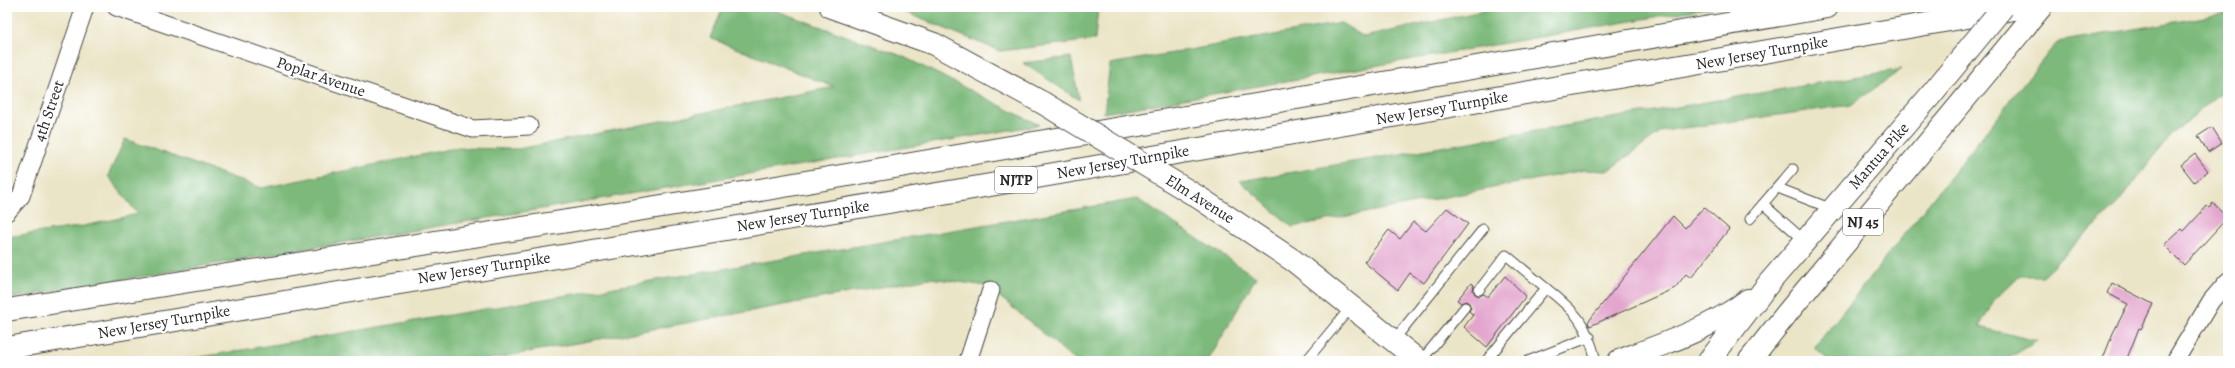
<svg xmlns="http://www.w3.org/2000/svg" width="2235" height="368" viewBox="0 0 2235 368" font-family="Alegreya,serif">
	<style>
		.forest { fill: #7bb97a; stroke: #537252 }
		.building { fill: #e3a5ce }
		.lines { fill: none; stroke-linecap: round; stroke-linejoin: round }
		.lane-casing { stroke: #484742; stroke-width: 11 }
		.street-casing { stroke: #484742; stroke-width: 19 }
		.secondary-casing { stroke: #484742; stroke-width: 24 }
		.primary-casing { stroke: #484742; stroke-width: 24 }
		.highway-casing { stroke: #484742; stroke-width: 24 }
		.lane { stroke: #fff; stroke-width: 9 }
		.street { stroke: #fff; stroke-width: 17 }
		.secondary { stroke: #fff; stroke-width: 22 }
		.primary { stroke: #fff; stroke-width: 22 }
		.highway { stroke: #fff; stroke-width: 22 }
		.secondary-bridge-casing { stroke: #484742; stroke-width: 24; stroke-linecap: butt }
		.primary-bridge-casing { stroke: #484742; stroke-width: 24; stroke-linecap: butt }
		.secondary-bridge { stroke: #fff; stroke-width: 22 }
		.primary-bridge { stroke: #fff; stroke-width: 22 }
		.labels { text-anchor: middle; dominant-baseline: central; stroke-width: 4; stroke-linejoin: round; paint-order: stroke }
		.shield { fill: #fff; stroke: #6b6b6b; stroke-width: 1 }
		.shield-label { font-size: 15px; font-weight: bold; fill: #2b2b2b }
		.street-label { font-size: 16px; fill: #2b2b2b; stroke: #fff }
	</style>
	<rect width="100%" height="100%" fill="#fff"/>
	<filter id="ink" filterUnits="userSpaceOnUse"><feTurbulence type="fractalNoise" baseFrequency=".025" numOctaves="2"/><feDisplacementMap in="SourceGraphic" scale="8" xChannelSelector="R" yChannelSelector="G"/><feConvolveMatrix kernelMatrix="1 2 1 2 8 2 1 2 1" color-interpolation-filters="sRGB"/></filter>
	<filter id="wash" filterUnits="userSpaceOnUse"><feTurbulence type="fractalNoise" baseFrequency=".012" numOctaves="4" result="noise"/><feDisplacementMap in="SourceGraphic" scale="16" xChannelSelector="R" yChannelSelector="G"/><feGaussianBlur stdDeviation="0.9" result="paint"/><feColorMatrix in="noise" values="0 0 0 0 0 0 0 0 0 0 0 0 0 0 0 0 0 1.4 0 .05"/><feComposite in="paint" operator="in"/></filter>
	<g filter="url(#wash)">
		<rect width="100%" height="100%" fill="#ebe5c7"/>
		<g class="forest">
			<polygon points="723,7 766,7 902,56 1039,125 7,299 7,237 84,226 138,214 108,176 125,139 262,188 455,148 518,149 834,87 710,38"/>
			<polygon points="892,7 1098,7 1095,40 1000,51"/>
			<polygon points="1500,7 1712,7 1104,113 1110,64 1341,23 1364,37"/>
			<polygon points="2228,13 2228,87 2172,134 2117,204 2042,276 2019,276 1994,300 1979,327 2037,341 2004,361 1830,361 1814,348 2057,42"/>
			<polygon points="1071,57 1079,100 1023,63"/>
			<polygon points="1902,69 1851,105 1663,131 1607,171 1585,170 1292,227 1240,181"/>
			<polygon points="1137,199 1256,277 1208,361 1076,361 987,286 930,278 480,361 177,361"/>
		</g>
		<g id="blocks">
			<g class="building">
				<polygon points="2212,127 2222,143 2208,152 2198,136"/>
				<polygon points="2195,154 2208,171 2194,182 2181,165"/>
				<polygon points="2213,203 2228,217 2184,265 2164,245 2181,229 2184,231 2207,206 2209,208"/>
				<polygon points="1704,207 1729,229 1691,278 1686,274 1675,288 1590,326 1588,322 1673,216 1685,228"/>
				<polygon points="1447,208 1468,224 1424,283 1410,273 1398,290 1364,262 1389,230 1400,239 1413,222 1426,231"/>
				<polygon points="1505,276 1526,296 1487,347 1464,327 1473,315 1469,311 1471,308 1469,303 1466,301 1461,303 1457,300 1471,283 1474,286 1473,290 1475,294 1479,296 1484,294 1488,297"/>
				<polygon points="2112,283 2153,304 2141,329 2139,328 2126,361 2102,361 2113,333 2128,304 2107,293"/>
			</g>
		</g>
	</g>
	<g filter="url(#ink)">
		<use href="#blocks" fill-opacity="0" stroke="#484742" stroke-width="1"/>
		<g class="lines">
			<g class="lane-casing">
				<g id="lane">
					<polyline points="1778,188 1832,209"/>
					<polyline points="1763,204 1805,241"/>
					<polyline points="1750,219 1793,169"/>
					<path d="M1546,288C1576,312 1587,323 1596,361"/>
					<polyline points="1479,290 1506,255 1546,288 1486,361"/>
					<polyline points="1394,340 1483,229"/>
					<polyline points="1306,361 1351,307"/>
					<polyline points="1421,361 1465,307"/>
					<polyline points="1528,361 1590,337"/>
				</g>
			</g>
			<g class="street-casing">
				<g id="street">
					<polyline points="116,7 473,129 529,126"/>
					<polyline points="7,212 21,196 85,7"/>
					<polyline points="968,361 991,290"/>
					<polyline points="2175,361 2211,301 2228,281"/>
				</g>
			</g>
			<g class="secondary-casing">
				<g id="secondary">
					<polyline points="831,7 934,44 1043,103"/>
					<polyline points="1198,197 1294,261 1419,361"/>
				</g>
			</g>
			<g class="primary-casing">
				<g id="primary">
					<path d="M1619,361C1663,344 1710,329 1748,300"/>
					<polyline points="1709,361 1769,283 1930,96"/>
					<polyline points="1749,361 1788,312 2041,7"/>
				</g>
			</g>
			<g class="highway-casing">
				<g id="highway">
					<polyline points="7,310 725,196 1827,7"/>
					<polyline points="7,348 961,190 2025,7"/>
				</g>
			</g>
			<use href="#lane" class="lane"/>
			<use href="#street" class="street"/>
			<use href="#secondary" class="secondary"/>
			<use href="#primary" class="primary"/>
			<use href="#highway" class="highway"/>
			<g class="secondary-bridge-casing">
				<polyline id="secondary-bridge" points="1043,103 1198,197"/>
			</g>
			<g class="primary-bridge-casing">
				<polyline id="primary-bridge" points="1930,96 2003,7"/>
			</g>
			<use href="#secondary-bridge" class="secondary-bridge"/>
			<use href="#primary-bridge" class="primary-bridge"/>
		</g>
	</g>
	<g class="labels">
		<g class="shield">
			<rect x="995" y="167" width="42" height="26" rx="3"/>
			<rect x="1843" y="209" width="40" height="26" rx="3"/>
		</g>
		<g class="shield-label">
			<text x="1016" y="180">NJTP</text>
			<text x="1863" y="222">NJ 45</text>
		</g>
		<g class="street-label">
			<text transform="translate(1762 53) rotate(-10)">New Jersey Turnpike</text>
			<text transform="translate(321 77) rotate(19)">Poplar Avenue</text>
			<text transform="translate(1442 108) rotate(-10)">New Jersey Turnpike</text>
			<text transform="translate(49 111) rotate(-71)">4th Street</text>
			<text transform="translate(1879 156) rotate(-49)">Mantua Pike</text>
			<text transform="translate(1123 162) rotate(-10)">New Jersey Turnpike</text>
			<text transform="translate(1200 199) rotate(32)">Elm Avenue</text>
			<text transform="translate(803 216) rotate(-9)">New Jersey Turnpike</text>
			<text transform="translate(484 268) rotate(-9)">New Jersey Turnpike</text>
			<text transform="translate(164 322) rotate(-10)">New Jersey Turnpike</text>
		</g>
	</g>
	<rect width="2235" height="368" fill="none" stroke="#fff" stroke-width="24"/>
</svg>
